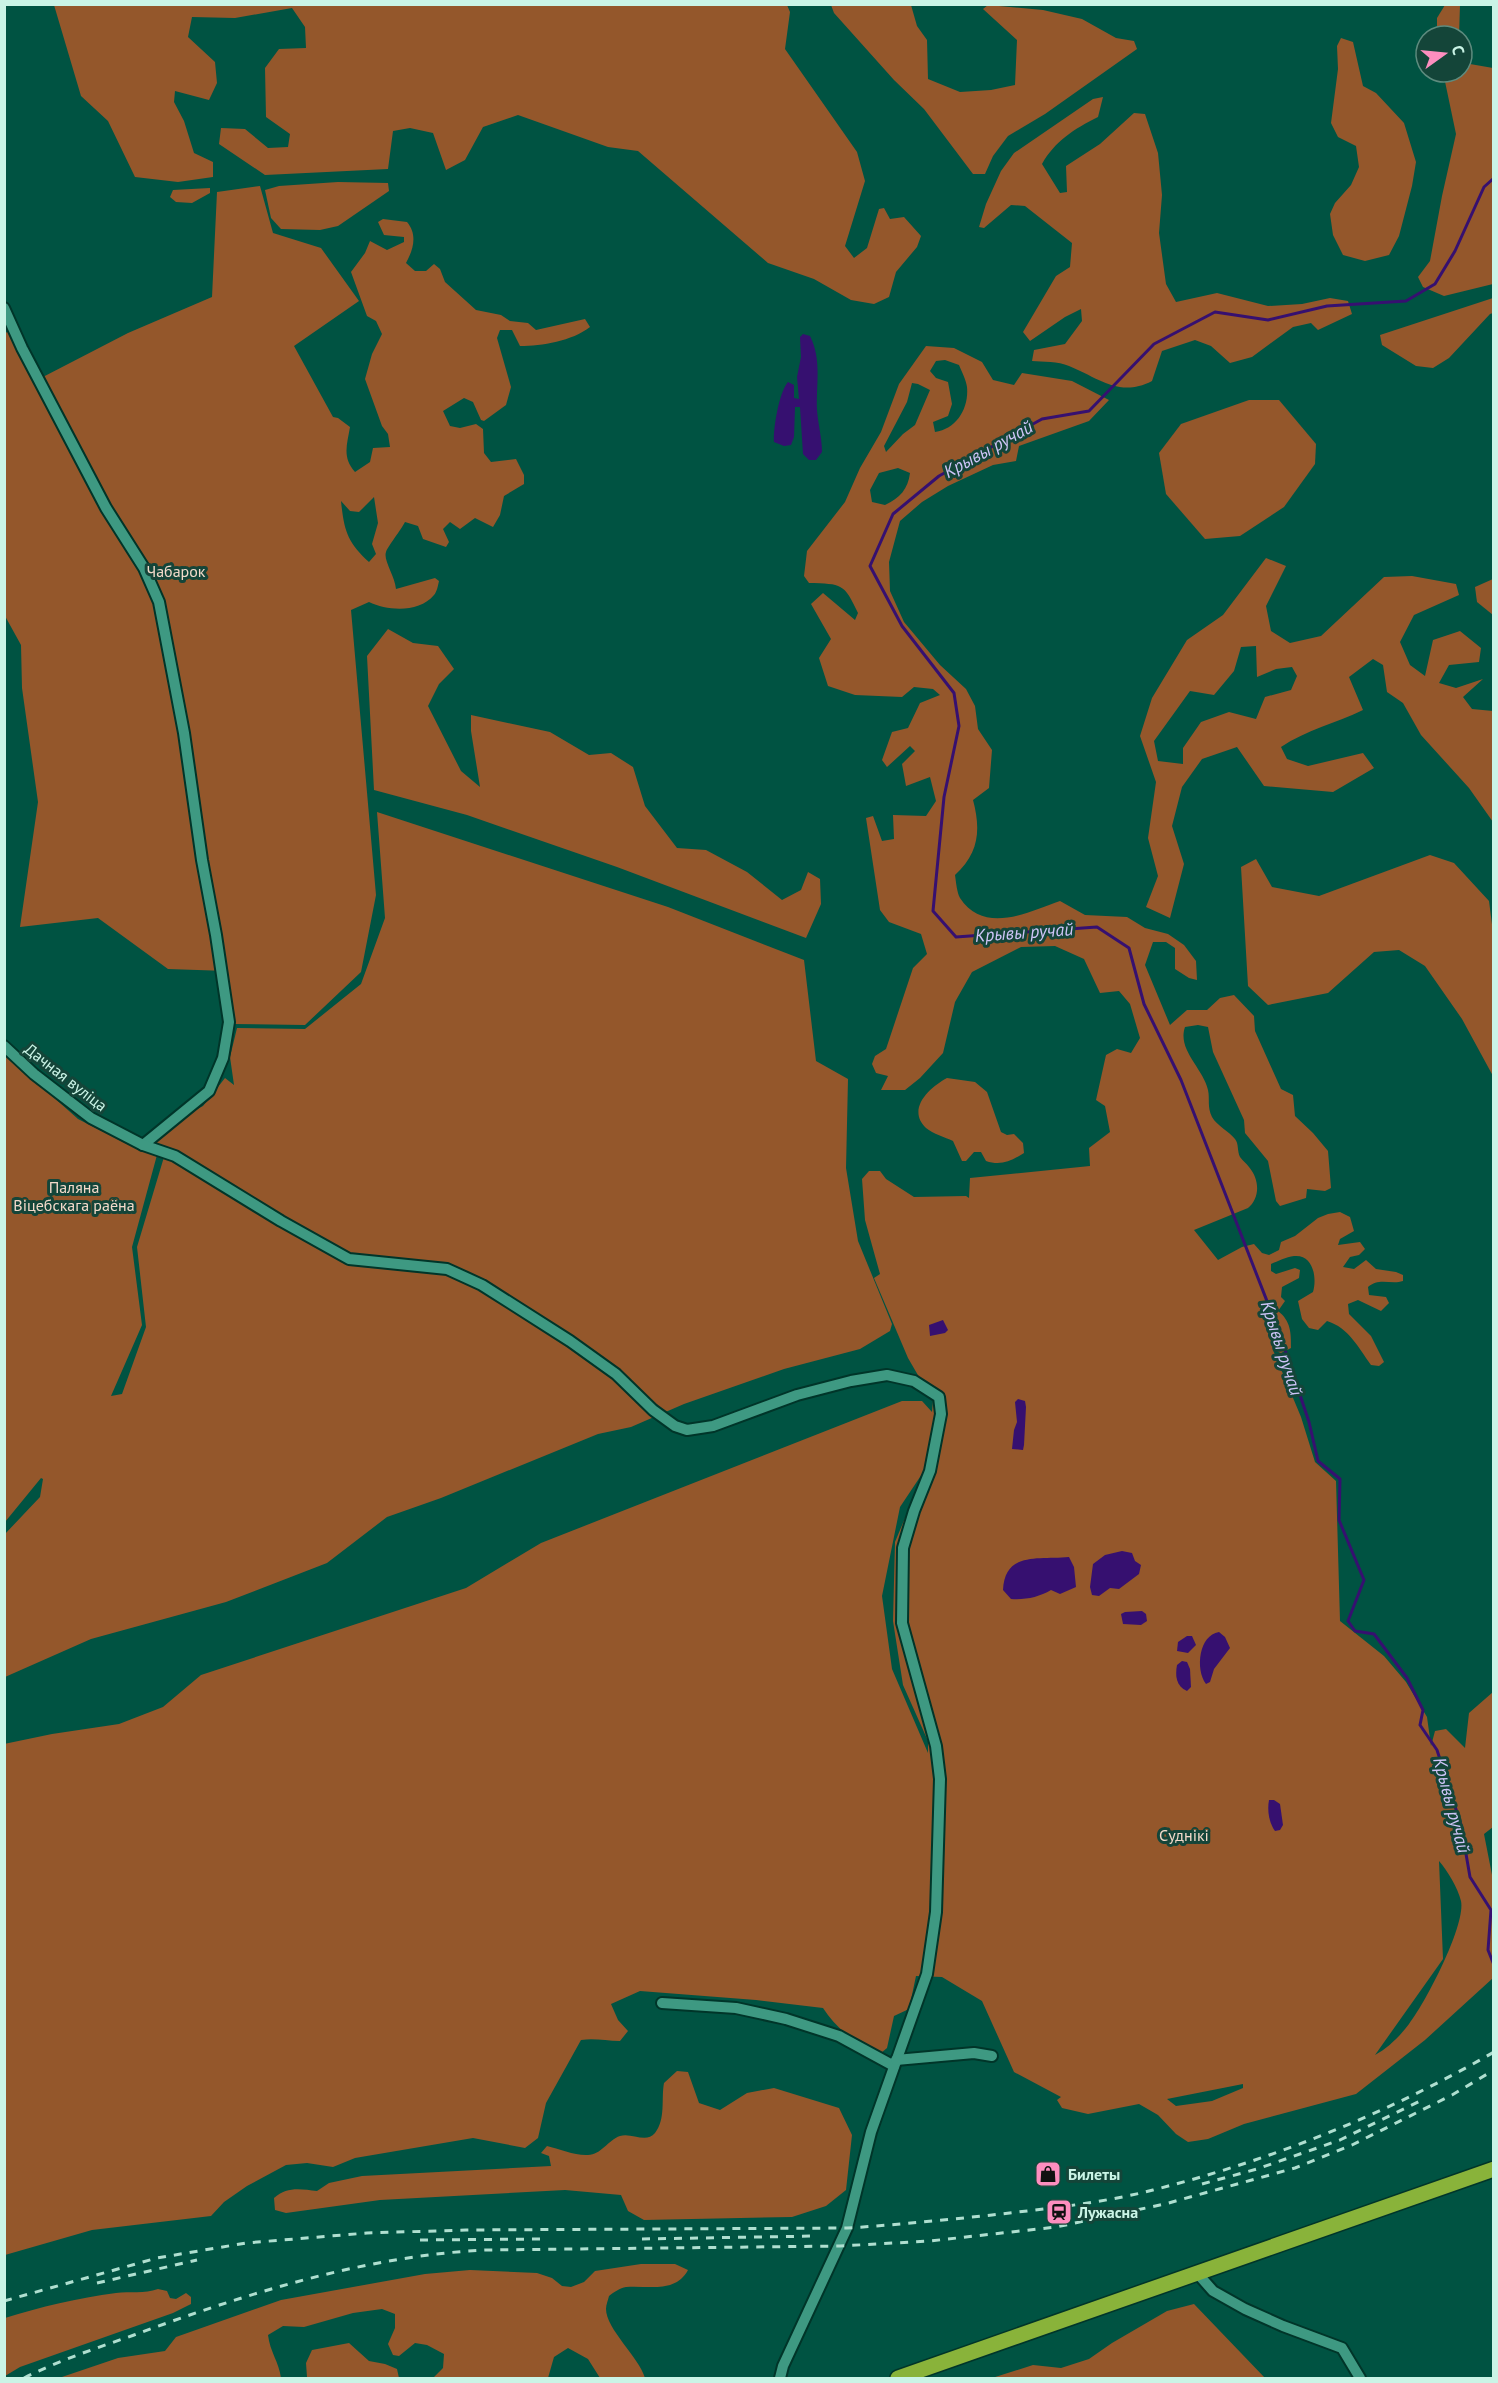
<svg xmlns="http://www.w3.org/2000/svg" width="1498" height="2383" viewBox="0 0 1498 2383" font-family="'PT Sans',sans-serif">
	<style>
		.green { fill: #94572b; fill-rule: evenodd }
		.water { fill: #361070 }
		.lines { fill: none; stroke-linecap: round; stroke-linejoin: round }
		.stream { stroke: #361070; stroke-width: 3 }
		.minor-casing { stroke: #003529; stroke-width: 14 }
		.primary-casing { stroke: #003529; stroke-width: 18 }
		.minor { stroke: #3e9982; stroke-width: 10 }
		.primary { stroke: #89b33a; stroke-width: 15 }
		.rail { stroke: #afdfd0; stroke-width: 3; stroke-dasharray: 8 8; stroke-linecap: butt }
		.labels { text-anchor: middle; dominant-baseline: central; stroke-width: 6; stroke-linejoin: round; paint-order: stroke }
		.park-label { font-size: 16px; fill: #f3daca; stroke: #144539 }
		.street-label { font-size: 16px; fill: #caf4e6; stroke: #144539 }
		.poi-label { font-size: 16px; font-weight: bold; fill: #caf4e6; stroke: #144539; text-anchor: start }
		.water-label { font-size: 18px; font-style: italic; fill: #cfc5f8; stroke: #144539 }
	</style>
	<rect width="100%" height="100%" fill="#005342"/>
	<g class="green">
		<polygon points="54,5 787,5 790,12 785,49 857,152 865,181 845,246 854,258 867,248 879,209 884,208 890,219 904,217 921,236 917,247 896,272 889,297 874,304 851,300 814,279 768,263 638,151 608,147 518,115 483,127 465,160 446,170 433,133 410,128 393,131 388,169 265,175 219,144 221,128 245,129 268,148 288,147 290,134 266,117 265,68 279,49 306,48 305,27 292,8 235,18 192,17 188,37 215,62 217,83 209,100 175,91 174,102 184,121 194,153 213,162 213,177 178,182 135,177 108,121 81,96"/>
		<polygon points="831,5 911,5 917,26 927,40 928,79 960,92 991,90 1015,85 1017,40 983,9 988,5 1043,10 1082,19 1116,38 1134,41 1137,49 1045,114 1008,136 993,156 985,174 973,174 924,109 894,80 834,13"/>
		<polygon points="1445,5 1460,5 1459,36 1437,36 1437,18"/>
		<polygon points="1341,38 1353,42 1363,86 1376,93 1404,123 1416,162 1412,186 1399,236 1389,255 1365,261 1343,255 1333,235 1330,214 1335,203 1351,185 1359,167 1356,146 1338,137 1331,123 1338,69 1337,46"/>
		<polygon points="1462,59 1470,64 1493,68 1493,284 1444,296 1423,287 1418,277 1430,261 1442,196 1456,134 1443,72 1462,72"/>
		<path d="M1103,97L1098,117C1074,129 1055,141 1042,164L1060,193L1067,192L1066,166L1100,144L1134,113L1145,114L1158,153L1162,195L1159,233L1166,284L1176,302L1217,293L1268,306L1302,304L1330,298L1348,301L1352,314L1318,330L1311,323L1293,327L1252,357L1230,363L1211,346L1195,340L1162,351L1152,381C1119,398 1099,378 1069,366C1058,361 1043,362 1032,361L1034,350L1065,344L1082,321L1081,309L1065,317L1030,341L1023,332L1056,276L1070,267L1072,243L1025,206L1011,205L984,228L979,227L986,204L1001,171L1014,153L1093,99Z"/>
		<polygon points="338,182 388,183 389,191 338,226 320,230 281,229 271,218 265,190 279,186"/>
		<path d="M260,186L273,233L321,248L359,301L294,346L333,417L338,418L350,427C347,445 342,457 355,472L370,462L373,448L390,447L388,434L382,426L365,379L372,354L382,334L376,321L367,316L351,272L365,253L370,241L387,250L404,242V237L384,235L378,222L383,219L407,222C418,235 413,250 406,263L415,271H426L434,264L440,269L445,282L476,310L501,315L510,321L528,323L536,330L585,319L590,327C572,341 542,346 520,346L512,330H500L497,338L511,387L506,405L484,421L481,420L473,402L464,398L443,411L450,426L460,428L476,424L483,429L484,453L491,462L516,459L524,475V484L504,496L500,515L493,527L475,518L460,529L450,522L443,529L449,542L446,547L423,539L418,526L405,522C401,530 388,546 386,552C383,560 395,576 396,589L435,578L439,581C438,585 437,592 434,595C419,613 388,611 369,602L351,610L376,895L361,972L305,1025L233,1024L227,971L168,969L98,918L20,927L38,802L22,688L21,645L5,616L4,333L8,332L39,379L128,333L212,297L217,192ZM374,497L378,523L372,544L376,554L369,562C347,542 344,530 341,501L350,511L359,512Z"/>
		<polygon points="210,188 210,193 192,203 176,202 170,197 173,190"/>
		<polygon points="1493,298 1493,313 1490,314 1449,358 1433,368 1416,366 1382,345 1380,335"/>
		<path d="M926,346L954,348L982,362L993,380L1014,385L1022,373L1072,381L1109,400L1089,421L1019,446L1016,461L993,465L948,486L922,502L900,521L889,562L890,591L904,622L940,665L966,689L975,706L978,729L992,750L989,788L973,800C981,830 979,853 955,875C956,882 957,893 960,898C984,935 1029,912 1060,901L1085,915L1127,917L1145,928L1168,934L1184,945L1196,961L1197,980L1189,978L1175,969V948L1166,942H1153L1145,965L1170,1025L1187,1010H1207L1220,998L1234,995L1254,1016L1255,1031L1281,1089L1293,1095L1295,1116L1313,1133L1328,1151L1331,1188L1325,1191L1307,1189L1306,1198L1280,1206L1276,1201L1268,1161L1245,1133L1244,1120L1213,1052L1208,1027L1198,1025L1185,1027C1177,1050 1203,1068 1208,1090C1210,1099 1207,1107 1212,1117C1217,1126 1229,1131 1235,1139C1239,1144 1237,1151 1240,1157C1243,1161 1246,1163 1249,1167C1260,1180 1260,1198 1248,1208L1194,1230L1218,1260L1242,1247L1254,1244L1262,1253L1269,1255L1279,1250L1281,1242L1295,1236L1318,1218L1328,1214L1340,1212L1350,1217L1354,1231L1340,1239L1338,1245L1360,1242L1365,1249L1359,1255L1350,1257L1343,1267L1354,1269L1366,1260L1376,1269L1396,1272L1403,1275V1281C1391,1285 1379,1277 1368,1287L1369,1295L1386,1297L1389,1303L1381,1311L1358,1300L1348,1304L1349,1314L1371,1336L1384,1362L1379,1366L1371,1365C1358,1347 1349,1328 1327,1321L1318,1330L1309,1328L1302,1319L1298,1301L1313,1292C1317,1279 1314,1254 1294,1256C1286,1257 1278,1261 1271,1264V1271L1276,1274L1295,1268L1300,1270L1299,1278L1282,1287L1281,1297L1285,1301L1278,1311C1291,1321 1291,1333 1291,1348L1281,1353L1273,1350L1301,1417L1315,1462L1336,1481L1340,1621L1384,1656L1406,1682L1427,1717L1431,1746L1435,1731L1446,1729L1465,1748L1469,1713L1493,1692V1827L1484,1834L1493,1880V1978L1425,2040L1356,2094L1244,2124L1208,2139L1188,2142L1176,2134L1158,2115L1139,2104L1088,2114L1062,2108L1057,2100L1061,2097L1014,2072L982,2001L942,1977L916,1976L909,2009L894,2016L887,2048L881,2053C857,2046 836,2028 823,2008L756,2000L640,1991L611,2004L618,2020L628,2031L620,2041C606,2041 595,2038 581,2040L546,2103L538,2138L525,2148L473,2138L355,2158L333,2167L307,2163L286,2165L247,2186L224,2202L211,2216L92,2230L5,2255L4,1744L52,1734L119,1724L163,1707L201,1675L466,1588L541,1543L902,1401H922L932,1412L933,1401L908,1358L874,1278L880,1274L865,1220L862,1179L869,1171H880L886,1179L914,1197L966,1196L969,1198L970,1178L1090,1166L1089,1148L1110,1132L1105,1106L1096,1100L1106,1055L1117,1049L1131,1053L1140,1038L1130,1004L1119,991L1100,993L1084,959L1055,946L1021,947L972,972L955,1002L943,1053L920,1078L905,1090H881L888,1076L876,1073L872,1064L875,1056L886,1049L913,968L927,954L921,934L889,922L880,910L866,818L873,816L882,841L894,839L893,815L926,816L936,801L930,777L906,786L902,764L915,751L910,746L887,767L882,760L892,732L908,728L920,703L940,695L933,689L914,687L902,697L855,695L828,686L819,658L831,639L811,604L823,593L855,620L858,613C844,583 842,584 809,583L804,576L807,551L845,502L860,468L881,432L899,384ZM945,360L959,365C962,372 966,380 967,387C969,408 957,429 935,432L933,422L948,416L952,404L948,382L936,378L930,371L936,361ZM912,383L918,384L930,390L915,425L903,434L886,452L884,446L907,402ZM898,468L910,473C908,489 900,498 885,505L872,502L870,490L879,473ZM926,1468L895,1542L893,1621L903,1685L928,1741V1753L892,1669L882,1596L900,1507ZM1439,1861C1447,1870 1458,1888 1461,1901C1466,1925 1425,2004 1409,2024C1400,2036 1388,2048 1375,2055L1443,1959ZM1243,2084V2088L1212,2101L1176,2106L1167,2099Z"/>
		<polygon points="1249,400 1279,400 1316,444 1315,464 1284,507 1240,536 1205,539 1166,494 1159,453 1181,424"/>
		<path d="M1266,558L1286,566L1266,606L1271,631L1290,643L1321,636L1384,577L1412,576L1456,584L1459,595L1414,615L1400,642L1410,665L1425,676L1433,640L1460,631L1481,648L1479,662L1449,665L1439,683L1456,688L1483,679L1463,697L1472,709L1493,711V822L1469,788L1421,735L1403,703L1387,692L1383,665L1373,659L1349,677L1363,710C1336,723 1306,730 1281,747L1287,759L1308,766L1363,753L1374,768L1333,792L1264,786L1237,747L1202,759L1182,787L1172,826L1184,864L1170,918L1146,907L1158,876L1148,838L1156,782L1140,736L1152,698L1187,640L1223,615ZM1256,646L1257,677L1276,669L1292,667L1297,676L1291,690L1265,697L1256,719L1229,712L1201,722L1183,748V764L1158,761L1154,741L1190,691L1214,695L1234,671L1241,647Z"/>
		<polygon points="1493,579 1493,615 1477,602 1475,587"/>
		<polygon points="388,629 413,643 438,646 454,669 439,684 428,706 461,771 480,787 471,731 471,715 550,732 589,755 611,753 633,767 645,806 677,848 706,850 747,872 782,900 801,890 808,872 820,879 821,904 806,938 617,867 467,815 374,790 367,656"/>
		<path d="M377,812L668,907L804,960L816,1061L848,1079L846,1168L858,1241L892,1324L890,1331L860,1349L784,1369L684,1404L631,1427L598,1434L441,1498L387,1517L327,1563L226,1602L91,1639L5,1677V1534L40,1497L43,1479L41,1478L5,1522V1054L78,1119L129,1145L203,1106L225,1078L234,1085L230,1057L237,1028L305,1029L361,984L385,918ZM157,1155L164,1157L137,1247L146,1327L122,1394L111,1396L142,1325L132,1247Z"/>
		<polygon points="1430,855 1454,863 1489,901 1494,940 1493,1076 1462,1019 1425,966 1399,950 1374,952 1328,993 1268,1005 1248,986 1241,867 1256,859 1272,887 1319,896"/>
		<path d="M947,1078L975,1082L987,1092L1001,1132L1007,1135L1014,1134L1023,1143L1024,1153C1011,1161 1001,1166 986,1161L981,1152H974L966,1161H962L953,1141C945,1137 933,1134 926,1128C906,1109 930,1087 947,1078Z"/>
		<path d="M677,2071L688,2072L699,2103L720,2110L747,2093L774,2088L839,2108L852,2135L846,2190L826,2206L792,2217L644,2220L628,2211L621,2195L565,2190L380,2200L286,2213L275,2210L274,2198C287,2186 301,2189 317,2191L329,2183L362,2176L551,2166L549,2156L541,2153L547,2146C559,2149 576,2156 588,2155C601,2155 608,2140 620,2136C631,2132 646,2144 655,2133C666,2119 661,2099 664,2083Z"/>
		<path d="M641,2264H675L688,2270C675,2294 648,2285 626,2287C620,2288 614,2292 609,2296C608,2300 606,2305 606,2309C606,2329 639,2357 645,2378H600L588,2359L568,2348L554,2357L548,2378H433L443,2368L444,2354L427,2345L415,2343L399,2356L393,2355L388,2344L395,2328V2314L382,2309L353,2313L304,2327L283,2326L268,2335C270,2352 279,2362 281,2378H59L118,2358L165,2351L176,2337L281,2300L425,2274L470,2270L537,2273L552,2278L562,2286L571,2287L584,2282L595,2271Z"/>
		<path d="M158,2289L167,2291L170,2298L176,2299L186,2293L191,2297V2304L173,2313L20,2367L5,2376V2318C40,2307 78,2298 116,2293C130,2291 144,2294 158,2289Z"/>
		<polygon points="1194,2304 1265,2378 992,2378 1033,2365 1061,2368 1089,2359 1112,2343 1167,2311"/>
		<polygon points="349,2343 369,2361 385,2364 397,2369 399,2378 307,2377 306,2363 312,2350"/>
	</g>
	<g class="water">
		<path d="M803,334L810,336C822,360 816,384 817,410C818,424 822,438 822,452L816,460H809L803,454L800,407H795L794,437L791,445L784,446L774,442C773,429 779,392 788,382L794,385V398L799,399L797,377L801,357L800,337Z"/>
		<polygon points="943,1320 948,1330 945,1333 930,1336 929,1325"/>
		<polygon points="1018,1399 1025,1401 1026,1407 1024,1445 1023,1450 1012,1449 1014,1430 1017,1422 1015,1402"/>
		<polygon points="1122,1551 1132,1553 1135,1561 1141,1565 1139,1574 1119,1589 1110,1588 1099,1596 1092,1595 1090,1587 1093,1564 1105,1555"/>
		<path d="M1069,1557L1074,1567L1076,1587L1060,1594L1051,1590C1039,1597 1026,1600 1011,1599L1003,1590C1005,1551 1039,1560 1069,1557Z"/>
		<polygon points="1142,1611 1146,1614 1147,1621 1141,1625 1123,1624 1121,1614 1125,1612"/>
		<path d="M1219,1632L1225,1637L1230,1648L1214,1669L1210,1682L1206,1684C1195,1669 1199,1635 1219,1632Z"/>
		<polygon points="1187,1636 1192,1636 1196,1645 1188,1653 1177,1651 1178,1642"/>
		<path d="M1182,1661L1187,1662L1190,1669L1191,1687L1187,1691C1176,1686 1175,1676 1177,1665Z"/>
		<path d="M1269,1800H1274L1280,1804L1283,1825L1280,1830L1275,1831C1269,1823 1267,1810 1269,1800Z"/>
	</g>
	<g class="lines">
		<polyline class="stream" points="1494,178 1484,187 1455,251 1435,284 1406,301 1327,306 1268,320 1215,312 1154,344 1089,411 1042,419 939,476 893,514 870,566 902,626 954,693 959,726 944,797 933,911 956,937 1097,927 1129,948 1144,1004 1181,1080 1279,1332 1309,1422 1318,1461 1340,1479 1339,1520 1364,1580 1348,1621 1355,1631 1374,1634 1407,1678 1423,1710 1420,1725 1437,1750 1461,1825 1470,1877 1491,1910 1488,1950 1494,1965"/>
		<g class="minor-casing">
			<g id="minor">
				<polyline points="4,308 22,348 106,508 144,568 159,602 184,733 202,860 216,935 229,1022 223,1058 209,1091 143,1145"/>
				<polyline points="4,1046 34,1074 91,1118 143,1145 175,1156 281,1221 349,1259 447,1269 482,1285 570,1341 616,1374 653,1410 675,1426 687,1430 713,1426 797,1395 851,1381 887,1375 914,1381 939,1397 941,1414 930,1471 914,1511 903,1548 902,1623 936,1746 940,1779 936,1912 927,1974 871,2132 847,2228 783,2366 780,2378"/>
				<polyline points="662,2003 736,2008 786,2019 839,2036 894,2066"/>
				<polyline points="896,2060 974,2053 992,2056"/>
				<polyline points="1198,2274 1213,2291 1245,2309 1283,2326 1342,2348 1360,2378"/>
			</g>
		</g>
		<g class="primary-casing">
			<polyline id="primary" points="898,2378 1494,2169"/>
		</g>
		<use href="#minor" class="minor"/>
		<use href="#primary" class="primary"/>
		<g class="rail">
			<polyline points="1202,2184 1257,2169 1340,2140 1420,2101"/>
			<polyline points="642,2239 816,2236"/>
			<polyline points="420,2240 546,2239"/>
			<polyline points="97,2283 197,2260"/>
			<path d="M4,2301L157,2258L246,2243L367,2233L466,2230L847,2228C896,2225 944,2220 992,2215C1043,2209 1095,2204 1145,2192C1267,2162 1385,2115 1494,2052"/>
			<path d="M24,2378C60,2360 97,2348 134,2335C245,2294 368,2255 487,2250L840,2246L930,2241L1056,2227L1165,2204L1295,2168L1352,2145L1452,2095L1494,2070"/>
		</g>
	</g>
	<defs>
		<g id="shop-square" transform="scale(1.35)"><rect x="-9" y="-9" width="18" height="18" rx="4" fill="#fd8ebf" stroke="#144539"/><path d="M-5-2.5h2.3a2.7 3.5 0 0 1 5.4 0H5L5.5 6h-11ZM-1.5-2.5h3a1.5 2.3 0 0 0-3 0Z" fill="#111"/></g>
		<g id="station-square" transform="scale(1.35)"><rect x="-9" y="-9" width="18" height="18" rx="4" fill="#fd8ebf" stroke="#144539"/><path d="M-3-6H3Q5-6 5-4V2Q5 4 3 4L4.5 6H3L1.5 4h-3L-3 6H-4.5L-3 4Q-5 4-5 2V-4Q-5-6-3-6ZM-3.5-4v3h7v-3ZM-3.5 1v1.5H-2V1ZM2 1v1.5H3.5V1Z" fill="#111"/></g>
	</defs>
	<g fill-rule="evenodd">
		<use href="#shop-square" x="1048" y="2174"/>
		<use href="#station-square" x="1059" y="2212"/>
	</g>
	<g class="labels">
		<g class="park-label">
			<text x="176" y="571">Чабарок</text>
			<text x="74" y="1187">Паляна<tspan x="74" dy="18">Віцебскага раёна</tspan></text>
			<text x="1184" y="1835">Суднікі</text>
		</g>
		<g class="street-label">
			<text transform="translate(66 1077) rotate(38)">Дачная вуліца</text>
		</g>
		<g class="poi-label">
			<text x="1068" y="2174">Билеты</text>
			<text x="1078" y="2212">Лужасна</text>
		</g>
		<g class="water-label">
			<text transform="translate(988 449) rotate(-29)">Крывы ручай</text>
			<text transform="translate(1024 932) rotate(-4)">Крывы ручай</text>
			<text transform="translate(1282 1348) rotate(72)">Крывы ручай</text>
			<text transform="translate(1452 1805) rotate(75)">Крывы ручай</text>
		</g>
	</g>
	<rect width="1498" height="2383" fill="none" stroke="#caf4e6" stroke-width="12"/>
	<g transform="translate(1444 54) rotate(75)"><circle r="28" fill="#144539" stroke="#5d8b7e" stroke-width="1.5"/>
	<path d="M0-4.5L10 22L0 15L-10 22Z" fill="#fd8ebf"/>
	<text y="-9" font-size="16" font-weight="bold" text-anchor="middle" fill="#caf4e6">С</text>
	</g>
</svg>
